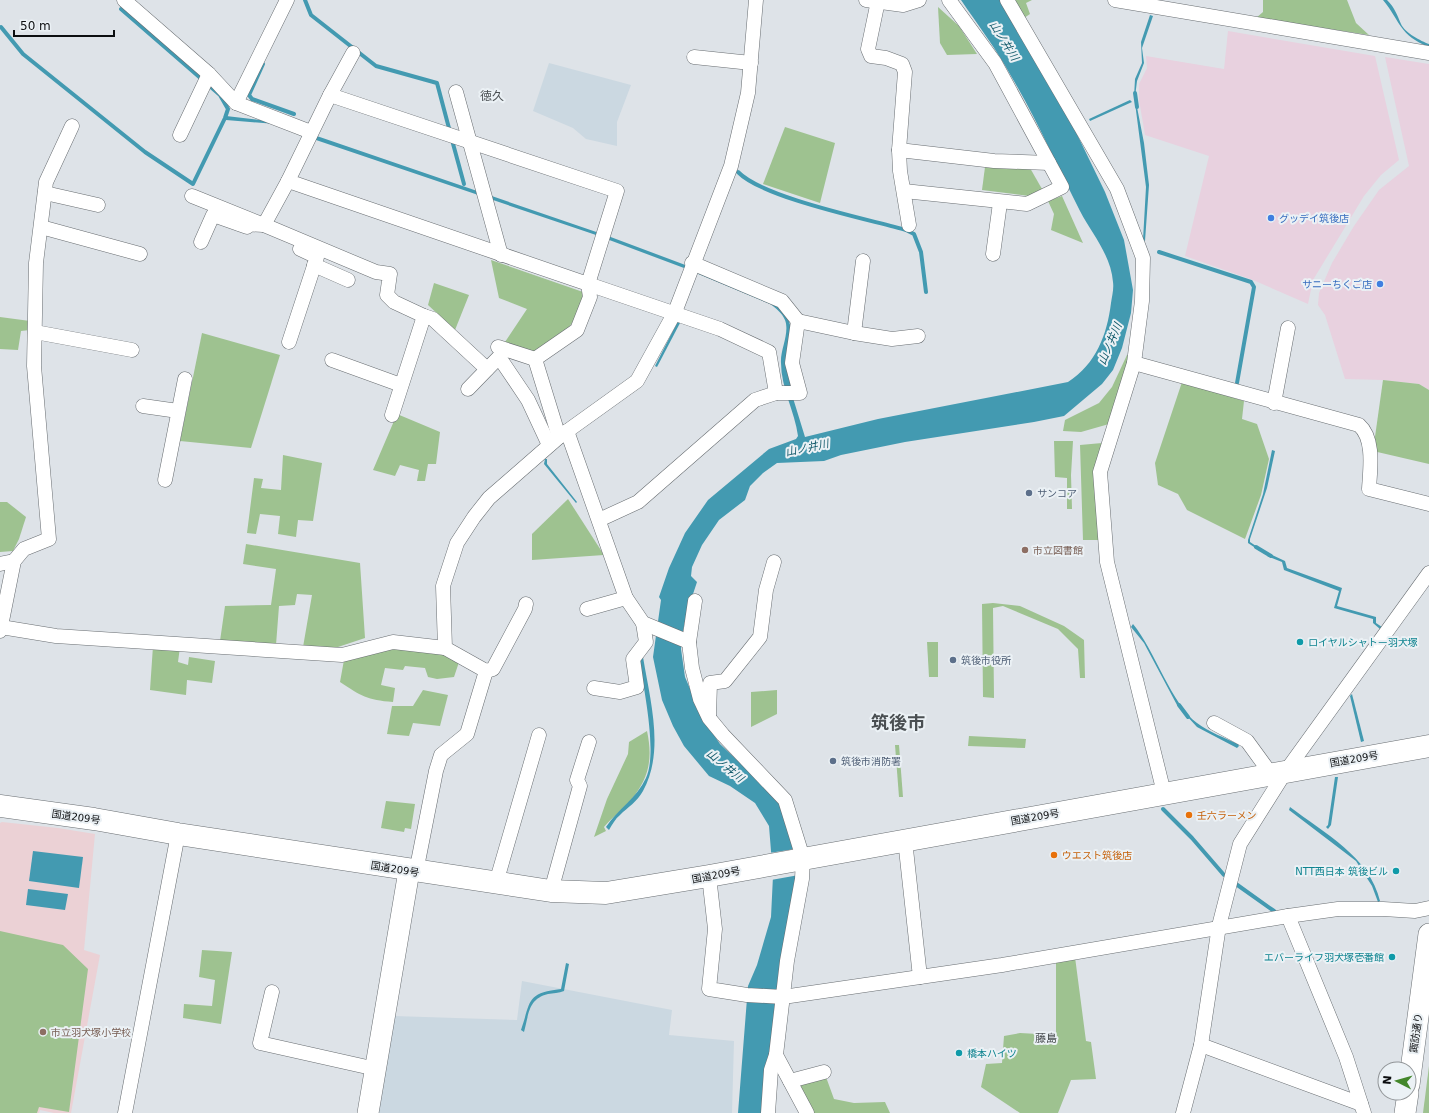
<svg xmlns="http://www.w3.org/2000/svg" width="1429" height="1113" viewBox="0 0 1429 1113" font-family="'DejaVu Sans','Noto Sans JP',sans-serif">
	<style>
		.commercial { fill: #e8d1df }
		.built { fill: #cbd8e1 }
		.education { fill: #ebd1d5 }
		.green { fill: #9ec290 }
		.water { fill: #439ab1 }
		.pier { fill: #dee3e8 }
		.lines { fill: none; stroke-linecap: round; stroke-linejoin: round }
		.stream { stroke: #439ab1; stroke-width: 4 }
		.street-casing { stroke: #696e72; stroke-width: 15 }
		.secondary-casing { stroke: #696e72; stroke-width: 22 }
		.highway-casing { stroke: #696e72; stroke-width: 23 }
		.street { stroke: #fff; stroke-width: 14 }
		.secondary { stroke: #fff; stroke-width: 21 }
		.highway { stroke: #fff; stroke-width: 22 }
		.shop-dot { fill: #3f7fe0; stroke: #ebf1f5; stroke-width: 1.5 }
		.service-dot { fill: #5c6f8a; stroke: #ebf1f5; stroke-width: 1.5 }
		.education-dot { fill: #8d6e63; stroke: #ebf1f5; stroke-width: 1.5 }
		.culture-dot { fill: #0f9aa8; stroke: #ebf1f5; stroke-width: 1.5 }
		.food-dot { fill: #e8710a; stroke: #ebf1f5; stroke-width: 1.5 }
		.labels { text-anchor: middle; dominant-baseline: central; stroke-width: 4; stroke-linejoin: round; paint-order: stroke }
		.shop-label { font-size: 10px; fill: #366cbe; stroke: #ebf1f5; text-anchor: start }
		.service-label { font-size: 10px; fill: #4e5e75; stroke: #ebf1f5; text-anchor: start }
		.education-label { font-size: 10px; fill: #785e54; stroke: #ebf1f5; text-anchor: start }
		.culture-label { font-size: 10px; fill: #0d838f; stroke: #ebf1f5; text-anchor: start }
		.street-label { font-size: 10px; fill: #0c0e10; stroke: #ebf1f5 }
		.food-label { font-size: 10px; fill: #c56008; stroke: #ebf1f5; text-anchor: start }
		.water-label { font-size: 11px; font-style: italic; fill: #125a6b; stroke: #ebf1f5 }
		.neighbourhood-label { font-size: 11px; fill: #4a4f52; stroke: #ebf1f5 }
		.quarter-label { font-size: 12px; fill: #4a4f52; stroke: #ebf1f5 }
		.town-label { font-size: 18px; font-weight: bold; fill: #4a4f52; stroke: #ebf1f5 }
	</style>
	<rect width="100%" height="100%" fill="#dee3e8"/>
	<g class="commercial">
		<polygon points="1228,31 1375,56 1399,160 1381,175 1364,196 1313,280 1308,304 1253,280 1185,256 1209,156 1145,135 1139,100 1139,84 1147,68 1146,56 1224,69"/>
		<polygon points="1385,57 1429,64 1429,390 1419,384 1383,380 1345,379 1325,315 1318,305 1319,293 1332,263 1354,226 1379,190 1409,166"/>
	</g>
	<g class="built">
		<polygon points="549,63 631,85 617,122 617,146 586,139 573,128 533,111"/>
		<polygon points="522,981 672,1010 669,1035 734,1041 732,1113 377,1113 394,1016 517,1020"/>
	</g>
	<polygon class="education" points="2,822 58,828 95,834 84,950 100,955 71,1113 54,1113 40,1110 39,1113 0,1113 0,823"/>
	<g class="green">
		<polygon points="1012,0 1032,0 1026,3 1030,14 1024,18"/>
		<polygon points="1263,0 1347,0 1356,23 1369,35 1256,18 1263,12"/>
		<polygon points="938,7 959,26 977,54 947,55 940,43"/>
		<polygon points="785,127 835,143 820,203 763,184"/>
		<polygon points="985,167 1030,168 1042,189 1029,196 982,190"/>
		<polygon points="1062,196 1083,243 1051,230 1054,214 1048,201"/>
		<path d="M491,260L583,292C583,324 556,338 534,356L503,345L527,309L499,298Z"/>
		<polygon points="434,283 469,295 455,330 428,305"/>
		<polygon points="0,317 30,321 30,330 21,331 18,350 0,349"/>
		<polygon points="202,333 280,355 251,448 180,441"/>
		<polygon points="1127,355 1130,355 1109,424 1081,432 1063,431 1065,420 1099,403 1112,387"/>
		<polygon points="1383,380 1419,384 1429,390 1429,464 1373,451"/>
		<polygon points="1182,382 1244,401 1242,419 1257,424 1269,459 1261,495 1245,539 1187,510 1178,494 1158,485 1155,463"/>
		<polygon points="397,414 440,432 436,464 428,464 425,481 417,481 419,470 400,465 395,476 373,470"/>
		<polygon points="1054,441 1073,441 1071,475 1072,509 1067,509 1067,478 1055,477"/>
		<polygon points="1102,443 1100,540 1083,540 1080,445"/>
		<polygon points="283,455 322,463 313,521 298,520 296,537 278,534 280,516 260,514 256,534 247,533 254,478 263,479 261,488 281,490"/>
		<polygon points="568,499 604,555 532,560 532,534"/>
		<polygon points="0,502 7,502 26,517 19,539 13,551 0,552"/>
		<polygon points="246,544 360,563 365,638 338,647 303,647 312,595 297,594 295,605 279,606 276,645 220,641 225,606 271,605 276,569 243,564"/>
		<polygon points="993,603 1020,606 1064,626 1084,640 1085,678 1080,678 1078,649 1058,629 1003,606 993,608 994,698 983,697 982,604"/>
		<polygon points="927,642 938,642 938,677 929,677"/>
		<path d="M391,645L445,650L460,659L454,677L437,679L428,677L425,668L405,666L403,670L385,668L381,685L395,688L393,702C367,700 361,696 340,682L344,660Z"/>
		<polygon points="153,646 180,647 178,662 188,665 189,657 215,661 212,683 187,680 186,695 150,690"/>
		<polygon points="423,690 448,695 440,726 413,723 409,736 387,734 392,706 413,706"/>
		<polygon points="777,690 777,714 751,727 751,692"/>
		<path d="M647,731C653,759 649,778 631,800C623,810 612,817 604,827L606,831L594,837L607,799L628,754L629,742Z"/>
		<polygon points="969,736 1026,739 1025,748 968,746"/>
		<polygon points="895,745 899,745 903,797 899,797"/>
		<polygon points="386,801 415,804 411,829 405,828 404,832 381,828"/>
		<polygon points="0,931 63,945 88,969 69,1112 39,1107 37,1113 0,1113"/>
		<polygon points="202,950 232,952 221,1024 183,1018 184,1004 212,1006 215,980 199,977"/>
		<polygon points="1075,957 1086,1041 1091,1042 1096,1079 1071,1080 1058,1113 1020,1113 981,1087 986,1064 1002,1063 1004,1036 1020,1033 1056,1035 1056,959"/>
		<polygon points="1429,1066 1429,1113 1423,1113"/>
		<polygon points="826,1077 834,1099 854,1103 885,1102 890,1113 814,1113 798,1086"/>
	</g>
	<g class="water">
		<path d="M961,0H1000L1074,128L1105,192L1124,240L1133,290L1131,313L1122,348L1113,370L1102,384L1064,416L1034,422L905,442L841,455L824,461L777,463L763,473L750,486L745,500L719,520L702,545L692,567L691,576L697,582L688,609L684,626L681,649L685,677L702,717L720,744L776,797L788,824L798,875L777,1011L769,1055L763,1113H738L748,986L757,965L771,917L773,876L769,826L755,803L730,786L709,776L684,746L673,726L662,700L653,657L661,600L659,597L669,568L685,533L708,500L769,449L796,439L798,436C795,412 781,388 781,363C780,350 790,333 785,320C782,313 776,308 770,304L684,268L596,235L316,140L276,124L226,120V116L276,122L608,236L696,269L779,306L787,315L791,328L793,398L805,437L878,419L1068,382C1096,364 1107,335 1111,303C1112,296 1114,289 1113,282C1111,255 1092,234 1080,211C1057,166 1037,120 1011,76C997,50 978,25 961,0Z"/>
		<path d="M1383,0H1387C1395,8 1397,15 1401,24C1405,33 1421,41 1429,44V47C1399,35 1401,22 1383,0Z"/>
		<polygon points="1150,15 1153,16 1142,48 1144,63 1137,81 1135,97 1134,97 1135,79 1142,63 1141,42"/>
		<polygon points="1130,100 1132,102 1090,121 1089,119"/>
		<polygon points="1136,102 1144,143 1149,185 1145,241 1143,240 1146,187 1135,103"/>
		<polygon points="678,321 680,323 657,367 655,366"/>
		<polygon points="1272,450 1275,451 1267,488 1250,539 1250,542 1262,550 1260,551 1248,543 1248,540 1263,494"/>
		<polygon points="545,459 547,459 547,464 577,502 576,503 544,464"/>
		<polygon points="1268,553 1285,561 1287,568 1342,588 1337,606 1376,617 1376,623 1382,627 1380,629 1373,623 1373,619 1334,608 1339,591 1284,570 1282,562 1267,556"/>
		<path d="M1133,624C1155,651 1172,705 1197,723C1209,732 1225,738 1238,744L1239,746L1237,748L1197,727L1185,714L1177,705L1144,643L1131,627Z"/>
		<path d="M639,657H643C650,700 665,751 643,791C637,802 628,807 620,815C615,819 612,825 609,830L606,827C618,809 637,798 646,778C658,752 643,686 639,657Z"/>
		<polygon points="1352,694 1364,741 1361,742 1350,696"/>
		<polygon points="1335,777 1338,777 1331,825 1328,829 1326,827 1328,825"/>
		<path d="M1290,807C1324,833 1370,857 1380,901L1378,902L1372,886L1356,861L1289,810Z"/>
		<polygon points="33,851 83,857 79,888 29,881"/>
		<polygon points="28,889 68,894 65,910 26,905"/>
		<path d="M566,963L569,964L564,991C559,993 553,993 548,994C528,999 529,1014 524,1032L521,1030C531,1001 526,993 561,989Z"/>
	</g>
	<polygon class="pier" points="795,849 799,875 771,880 769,853"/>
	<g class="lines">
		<g class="stream">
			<polyline points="305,0 311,15 376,66 437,83 450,132"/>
			<polyline points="1,27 23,54 145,152 193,184 225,118 228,109 220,95 121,9"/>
			<polyline points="263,64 249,95 252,99 294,114"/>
			<polyline points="1135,93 1137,107"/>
			<polyline points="452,140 464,184"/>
			<path d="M738,172C763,198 867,219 906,230L914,234L921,252L926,292"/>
			<polyline points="1159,252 1251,282 1254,287 1237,383"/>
			<polyline points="1256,547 1271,556"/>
			<polyline points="1179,705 1188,717"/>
			<polyline points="1163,809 1192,838 1224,875"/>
			<polyline points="1236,884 1274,911"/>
		</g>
		<g class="street-casing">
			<g id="street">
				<polyline points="124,0 209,74 236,103 311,132"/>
				<polyline points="866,0 903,5 919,0"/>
				<polyline points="1007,0 1117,189 1143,258 1142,301 1134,363 1100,472 1107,562 1164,793"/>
				<polyline points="1115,0 1429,53"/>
				<polyline points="878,1 868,49 871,56 886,58 902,64 905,72 899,150 900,171 909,225"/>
				<polyline points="694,57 751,63"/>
				<polyline points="456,92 501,255"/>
				<polyline points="330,95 353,53"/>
				<polyline points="236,103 287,0"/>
				<polyline points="180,135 209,74"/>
				<polyline points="899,150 994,161 1049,163"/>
				<polyline points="904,191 1027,204 1062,187 995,63 949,0"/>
				<polyline points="45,193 98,205"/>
				<polyline points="192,196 264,225 288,181"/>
				<polyline points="240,224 264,225 376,272 390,274 387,295 394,302 424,316 392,415"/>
				<polyline points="41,227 140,254"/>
				<polyline points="201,242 213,215 247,227"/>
				<polyline points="993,254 1000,203"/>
				<polyline points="692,263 782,301 798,321"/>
				<polyline points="314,265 348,280"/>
				<polyline points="424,316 433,319 487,369"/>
				<polyline points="35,332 132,350"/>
				<polyline points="854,333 863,261"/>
				<polyline points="289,342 317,257 300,249"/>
				<polyline points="498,347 535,359"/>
				<polyline points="332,360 401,385"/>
				<path d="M1134,363L1359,425C1375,439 1370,470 1369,489L1429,504"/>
				<polyline points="468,389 499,357 528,400 549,445"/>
				<polyline points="776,393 800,393 792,363 798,321 854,333 892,339 918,336"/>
				<polyline points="1274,403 1288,328"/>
				<polyline points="143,406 178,411"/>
				<polyline points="567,431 626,598 643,623 689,642"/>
				<polyline points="559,437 535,359 577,330 590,297 588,284 288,181 330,95 617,191 588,284 720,329 769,352 776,393 755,400 638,502 599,520"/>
				<polyline points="165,480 185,379"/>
				<polyline points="0,564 14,561"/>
				<polyline points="695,601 689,642 692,668 700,699 709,718 723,735 785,800 803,858 802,879 787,961 776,1055 807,1113"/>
				<polyline points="587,609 626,598"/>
				<polyline points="1,627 56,636 342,655 393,642 445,648"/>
				<polyline points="0,631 14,561 24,549 49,539 34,366 36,263 46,182 72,126"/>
				<polyline points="486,671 493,669 525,609 526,604"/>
				<polyline points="594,688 620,692 637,687 633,659 646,642 643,623"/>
				<polyline points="709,716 710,683 725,681 760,637 766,590 774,562"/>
				<polyline points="1214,723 1247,741 1271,774"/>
				<polyline points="905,840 920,977"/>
				<polyline points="416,872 436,771 441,755 467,734 486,671 445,648 443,586 457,543 474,517 489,498 559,437 637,381 675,312 731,166 748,93 756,0"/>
				<polyline points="709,876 715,929 709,989 747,995 783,997 1002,965 1288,916 1338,909 1383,909 1415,911 1429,908"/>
				<polyline points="496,883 539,735"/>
				<polyline points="551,891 580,786 577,780 589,742"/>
				<polyline points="1288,916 1346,1057 1364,1113"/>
				<polyline points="272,992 260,1043 376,1069"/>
				<polyline points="1201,1045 1361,1104"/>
				<polyline points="790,1081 824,1072"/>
				<polyline points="125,1113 178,834"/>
				<polyline points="768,1113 771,1070 776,1055"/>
				<polyline points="1183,1113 1201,1045 1219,926 1240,844 1286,771 1429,573"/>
			</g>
		</g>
		<g class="secondary-casing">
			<g id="secondary">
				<polyline points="1409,1085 1429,934"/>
				<polyline points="368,1113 409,871"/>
				<polyline points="1405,1113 1408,1093"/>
			</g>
		</g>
		<g class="highway-casing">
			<polyline id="highway" points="0,806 94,819 178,834 551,891 606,893 709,876 1429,746"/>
		</g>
		<use href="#street" class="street"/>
		<use href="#secondary" class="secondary"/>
		<use href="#highway" class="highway"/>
	</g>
	<g class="shop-dot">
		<circle cx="1271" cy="218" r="4"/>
		<circle cx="1380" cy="284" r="4"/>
	</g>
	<g class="service-dot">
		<circle cx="1029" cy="493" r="4"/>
		<circle cx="953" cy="660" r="4"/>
		<circle cx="833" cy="761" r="4"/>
	</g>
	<g class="education-dot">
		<circle cx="1025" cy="550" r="4"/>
		<circle cx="43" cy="1032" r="4"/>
	</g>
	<g class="culture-dot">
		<circle cx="1300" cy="642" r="4"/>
		<circle cx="1396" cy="871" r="4"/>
		<circle cx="1392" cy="957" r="4"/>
		<circle cx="959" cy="1053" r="4"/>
	</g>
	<g class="food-dot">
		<circle cx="1189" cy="815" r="4"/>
		<circle cx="1054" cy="855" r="4"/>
	</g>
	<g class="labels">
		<g class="shop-label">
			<text x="1279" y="218">グッデイ筑後店</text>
			<text x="1372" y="284" text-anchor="end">サニーちくご店</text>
		</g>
		<g class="service-label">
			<text x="1037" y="493">サンコア</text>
			<text x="961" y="660">筑後市役所</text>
			<text x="841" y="761">筑後市消防署</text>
		</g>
		<g class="education-label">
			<text x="1033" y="550">市立図書館</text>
			<text x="51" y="1032">市立羽犬塚小学校</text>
		</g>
		<g class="culture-label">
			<text x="1308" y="642">ロイヤルシャトー羽犬塚</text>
			<text x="1388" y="871" text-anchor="end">NTT西日本 筑後ビル</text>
			<text x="1384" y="957" text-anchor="end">エバーライフ羽犬塚壱番館</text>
			<text x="967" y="1053">橋本ハイツ</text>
		</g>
		<g class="street-label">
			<text transform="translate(1354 759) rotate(-10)">国道209号</text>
			<text transform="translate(76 817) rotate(8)">国道209号</text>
			<text transform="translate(1035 817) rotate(-10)">国道209号</text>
			<text transform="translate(395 869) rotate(9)">国道209号</text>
			<text transform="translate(716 875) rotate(-11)">国道209号</text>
			<text transform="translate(1416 1033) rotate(-82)">諏訪通り</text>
		</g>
		<g class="food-label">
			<text x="1197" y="815">壬六ラーメン</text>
			<text x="1062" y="855">ウエスト筑後店</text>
		</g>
		<g class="water-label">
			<text transform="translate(1004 41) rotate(58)">山ノ井川</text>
			<text transform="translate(1110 344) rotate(-67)">山ノ井川</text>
			<text transform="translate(807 448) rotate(-12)">山ノ井川</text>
			<text transform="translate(725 766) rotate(39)">山ノ井川</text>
		</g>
		<g class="neighbourhood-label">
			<text x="1046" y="1038">藤島</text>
		</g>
		<g class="quarter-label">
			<text x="492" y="96">徳久</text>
		</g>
		<g class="town-label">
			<text x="898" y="722">筑後市</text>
		</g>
	</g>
	<g transform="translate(1397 1081) rotate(276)"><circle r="19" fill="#ebf1f5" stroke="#929699"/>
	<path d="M0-3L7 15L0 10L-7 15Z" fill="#43872b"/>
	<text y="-6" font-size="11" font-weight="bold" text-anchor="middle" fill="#0c0e10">N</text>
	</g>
	<path d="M14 30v6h100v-6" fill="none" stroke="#0c0e10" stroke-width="2"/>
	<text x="20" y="30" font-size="12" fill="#0c0e10" stroke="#ebf1f5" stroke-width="3" paint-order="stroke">50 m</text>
</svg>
